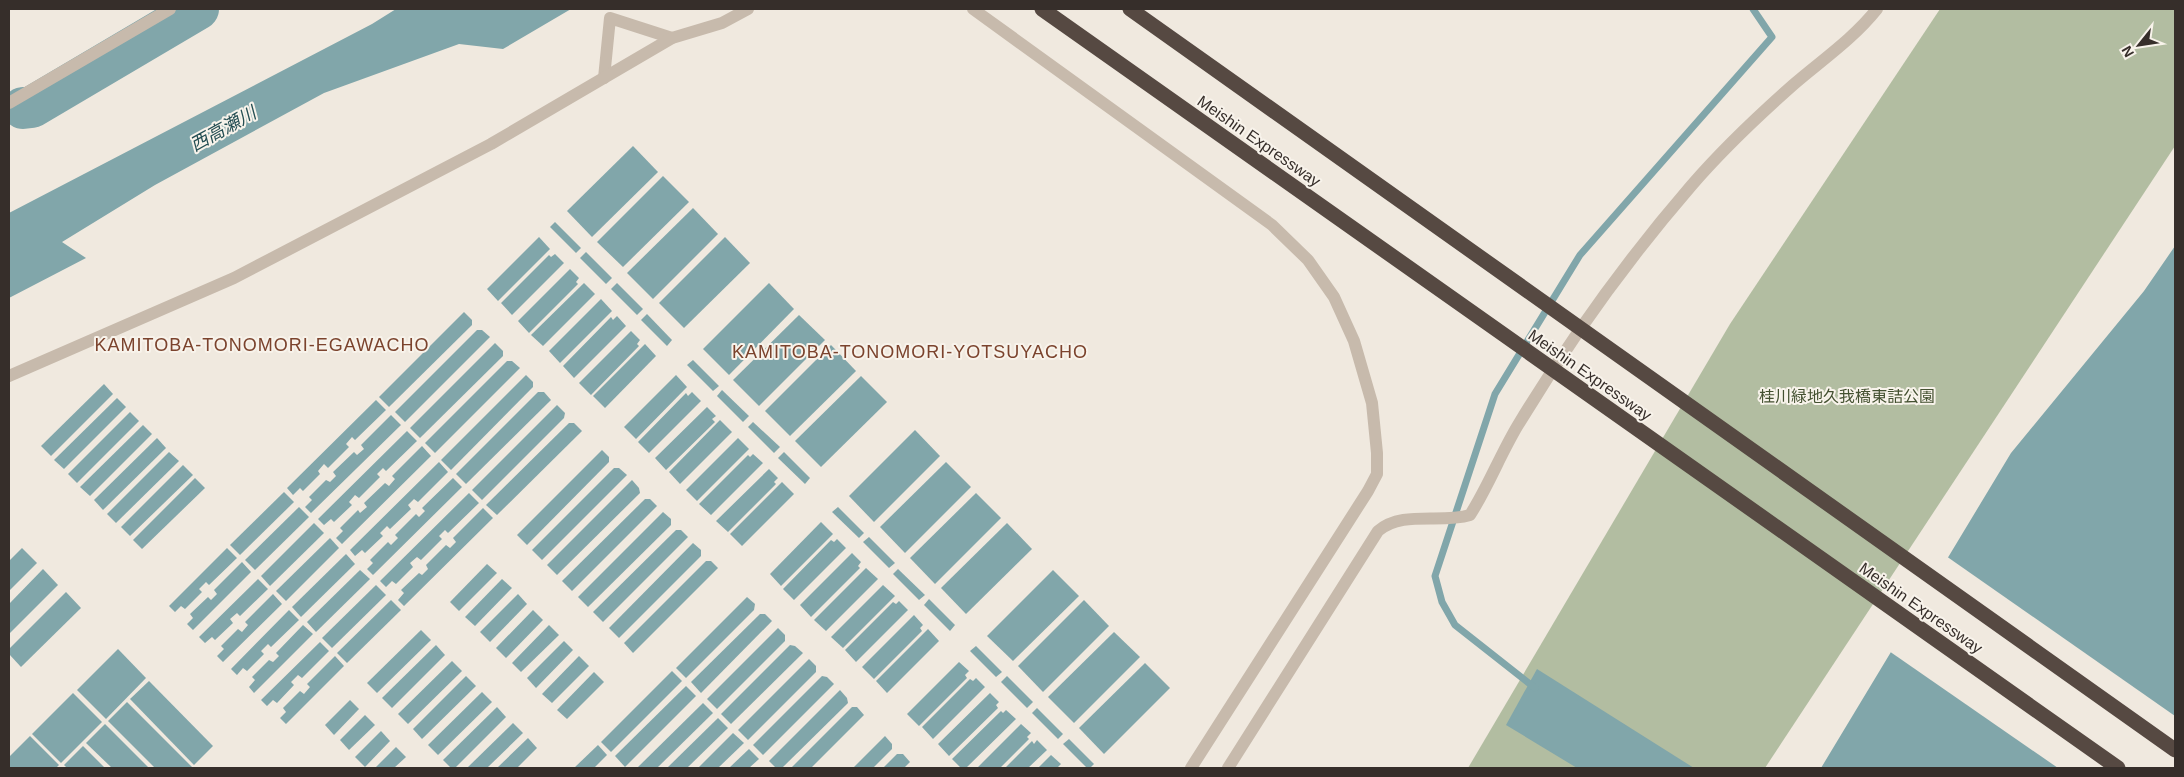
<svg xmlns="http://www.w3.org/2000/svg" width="2184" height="777" viewBox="0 0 2184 777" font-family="Helvetica,'Noto Sans JP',sans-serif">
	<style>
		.green { fill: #b2bda1 }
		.water { fill: #81a6aa }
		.pier { fill: #f0e9df }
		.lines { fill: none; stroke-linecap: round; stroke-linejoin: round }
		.stream { stroke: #81a6aa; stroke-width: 7 }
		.river { stroke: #81a6aa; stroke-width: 42 }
		.minor { stroke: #c7baac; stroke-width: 12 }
		.highway-bridge { stroke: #564942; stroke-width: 15 }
		.labels { text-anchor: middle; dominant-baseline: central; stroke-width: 4; stroke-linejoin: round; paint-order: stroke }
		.street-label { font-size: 16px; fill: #362e2a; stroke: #f8f3eb }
		.park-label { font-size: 16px; fill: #445131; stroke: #f8f3eb }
		.water-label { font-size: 18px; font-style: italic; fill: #244e53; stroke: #f8f3eb }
		.neighbourhood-label { font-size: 18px; letter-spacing: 1px; fill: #7b432d; stroke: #f8f3eb }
	</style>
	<rect width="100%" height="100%" fill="#f0e9df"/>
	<polygon class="green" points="1940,9 2175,9 2175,146 1765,768 1468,768 1730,324"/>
	<g class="water">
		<polygon points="396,9 571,9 503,49 459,44 324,93 155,185 62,242 86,258 9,298 9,213 372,24"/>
		<polygon points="633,146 658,172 592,237 567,211"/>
		<polygon points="663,176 689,202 623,267 597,242"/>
		<polygon points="693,208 718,234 653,299 627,273"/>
		<polygon points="555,222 581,248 576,253 550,227"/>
		<polygon points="539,237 550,249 498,301 487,289"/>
		<polygon points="725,237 750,263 684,328 659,303"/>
		<polygon points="2175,246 2175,768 1821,768 2011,453 2144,291"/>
		<polygon points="586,252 612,278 606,284 580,258"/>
		<polygon points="555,254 564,263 512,315 501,303 549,255 551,257"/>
		<polygon points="570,269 579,278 576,282 578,284 529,333 518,321"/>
		<polygon points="584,283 595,294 543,346 531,335"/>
		<polygon points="617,283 643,309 637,315 611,289"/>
		<polygon points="769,283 794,309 729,375 703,349"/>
		<polygon points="601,299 612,311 560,363 549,351"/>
		<polygon points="464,312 472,320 472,325 389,407 379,397"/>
		<polygon points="647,314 672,340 667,346 641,320"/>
		<polygon points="799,315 825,340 759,406 733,380"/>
		<polygon points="617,316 626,326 574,378 563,366 611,317 613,320"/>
		<polygon points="477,330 482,330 490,337 405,422 395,412"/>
		<polygon points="631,331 640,340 637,344 639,346 591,395 579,383"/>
		<polygon points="495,343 503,351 503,356 420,438 410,428"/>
		<polygon points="645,344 656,356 605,408 593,396"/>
		<polygon points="831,345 856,371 790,436 765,411"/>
		<polygon points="693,360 719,386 713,391 687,365"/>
		<polygon points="507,361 512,361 520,368 435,453 425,443"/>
		<polygon points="526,375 533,382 533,387 451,470 441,460"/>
		<polygon points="676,375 687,387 636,439 624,427"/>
		<polygon points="861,376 887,402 821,467 795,441"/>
		<polygon points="104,384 113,394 51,456 41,446"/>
		<polygon points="722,390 749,416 743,422 717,396"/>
		<polygon points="538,392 544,392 551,400 466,484 456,474"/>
		<polygon points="692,392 701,401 649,453 638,442 686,393 688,396"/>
		<polygon points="117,398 126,407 64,469 54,460"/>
		<polygon points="376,400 386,410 355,440 352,437 346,444 349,447 328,468 324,464 318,471 320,474 303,491 300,488 293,495 287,488"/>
		<polygon points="557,405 565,413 564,418 482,500 472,490"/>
		<polygon points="707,407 716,416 712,419 715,422 666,470 655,458"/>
		<polygon points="130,412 139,421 77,483 68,474"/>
		<polygon points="391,415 401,425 311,513 305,507 312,500 309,497 326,480 330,482 336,476 333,472 354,452 357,455 364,449 361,445"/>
		<polygon points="720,420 732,432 680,484 669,472"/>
		<polygon points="753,422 780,447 774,453 748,427"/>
		<polygon points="569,423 574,423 582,431 497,515 486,505"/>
		<polygon points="143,425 152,434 90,496 80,487"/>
		<polygon points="915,430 940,456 874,522 849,496"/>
		<polygon points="407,431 417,441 386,471 383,468 377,474 380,477 359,498 355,495 349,502 352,505 334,522 331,519 324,525 318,519"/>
		<polygon points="157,438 166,448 103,510 94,500"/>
		<polygon points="738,438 749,449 697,501 686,490"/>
		<polygon points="422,446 431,456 342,544 336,538 343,531 340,528 358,510 360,513 367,507 364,503 385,483 389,486 395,479 392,476"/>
		<polygon points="602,450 609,457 609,462 527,545 517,535"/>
		<polygon points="169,452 179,461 116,523 107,514"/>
		<polygon points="784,452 810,478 805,484 778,458"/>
		<polygon points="753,454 763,463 711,515 699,504 748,455 750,457"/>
		<polygon points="439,462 448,472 418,502 414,499 408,505 411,509 390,529 387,526 380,533 383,536 365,553 362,550 355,556 350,550"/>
		<polygon points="946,462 971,487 905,553 880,527"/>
		<polygon points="183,465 193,475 130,536 121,527"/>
		<polygon points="614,468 619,468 627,475 542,560 532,550"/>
		<polygon points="769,469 778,478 774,482 776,484 728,532 716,521"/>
		<polygon points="195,478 205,488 142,549 133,540"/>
		<polygon points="453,478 462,487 373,575 367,569 373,563 370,560 388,542 391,545 398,538 395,535 416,514 419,517 425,511 422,508"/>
		<polygon points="632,480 639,488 640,493 557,575 547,565"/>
		<polygon points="782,482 794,494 742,546 730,534"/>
		<polygon points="284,492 294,502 240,555 230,545"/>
		<polygon points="469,493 479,503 448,533 445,530 439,536 442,539 421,560 417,557 410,563 413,567 396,584 392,581 386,587 380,581"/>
		<polygon points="976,493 1001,518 935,584 910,558"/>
		<polygon points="645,499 650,499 657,506 572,591 562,581"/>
		<polygon points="299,507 309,517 255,570 245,560"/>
		<polygon points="838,507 864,533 859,538 832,512"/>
		<polygon points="483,508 493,518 404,606 398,600 404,593 401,590 419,573 422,575 428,569 426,565 446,545 450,548 456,542 453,538"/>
		<polygon points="663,512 671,519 671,525 588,607 578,597"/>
		<polygon points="821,522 833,534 781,586 770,574"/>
		<polygon points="314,523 324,533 270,586 261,576"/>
		<polygon points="1007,523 1032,549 966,614 941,588"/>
		<polygon points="676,530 681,530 688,537 603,622 593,612"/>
		<polygon points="869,537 895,563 889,568 863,542"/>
		<polygon points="330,538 339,548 286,601 276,591"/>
		<polygon points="837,539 846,548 794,600 783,589 831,540 834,542"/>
		<polygon points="693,543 701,550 701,556 619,638 609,628"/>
		<polygon points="22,548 37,563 9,591 9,561"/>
		<polygon points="227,548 237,558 209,585 206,582 199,589 202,592 185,609 181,606 175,612 169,606"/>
		<polygon points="852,553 861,562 858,566 860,568 811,617 800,605"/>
		<polygon points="346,554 355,564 301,617 292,607"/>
		<polygon points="706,561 711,561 718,568 633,653 624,643"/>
		<polygon points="242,562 251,572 193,630 187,624 193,618 190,614 208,597 211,600 217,594 214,590"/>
		<polygon points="487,564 497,573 459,611 450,602"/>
		<polygon points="866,568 878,579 826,631 814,620"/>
		<polygon points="43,569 58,585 9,634 9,604"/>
		<polygon points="898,569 925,595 919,600 893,574"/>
		<polygon points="360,570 370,579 316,632 307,622"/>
		<polygon points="1053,570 1079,596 1013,661 987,636"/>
		<polygon points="258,579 268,589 240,616 237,613 230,619 233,623 215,640 212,637 205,643 199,637"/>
		<polygon points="502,579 512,588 475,626 465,617"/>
		<polygon points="376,585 386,595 332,648 322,638"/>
		<polygon points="883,585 895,596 843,648 831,637"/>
		<polygon points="66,592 81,608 21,667 9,654 9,649"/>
		<polygon points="273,594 282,604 223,662 217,656 224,649 221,646 238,629 242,632 248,625 245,622"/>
		<polygon points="518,594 527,604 490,642 480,632"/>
		<polygon points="747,597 755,604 754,610 686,678 676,668"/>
		<polygon points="929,599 955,625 950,631 924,605"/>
		<polygon points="391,600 401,610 347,663 337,653"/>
		<polygon points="1084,600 1109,626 1043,692 1018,666"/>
		<polygon points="899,601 908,610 856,662 845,650 893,602 896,604"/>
		<polygon points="289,610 299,620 271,647 268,644 261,651 264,654 247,671 243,668 237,675 231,669"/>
		<polygon points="533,610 543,620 506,658 496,648"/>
		<polygon points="760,614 765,614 772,621 701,693 691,682"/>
		<polygon points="914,615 923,625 920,628 922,631 874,679 862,667"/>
		<polygon points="303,625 313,634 254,693 249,687 255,680 252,677 269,660 273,662 279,656 276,653"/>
		<polygon points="549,625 559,635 521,672 512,663"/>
		<polygon points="778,628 785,635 785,641 717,709 707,699"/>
		<polygon points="928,629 939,641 887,693 876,681"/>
		<polygon points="421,630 431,640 377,693 367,683"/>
		<polygon points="1114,632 1140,657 1074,723 1048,697"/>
		<polygon points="564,641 573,650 536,688 527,678"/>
		<polygon points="320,642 329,651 302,678 298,675 291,682 294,685 277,703 273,700 267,706 261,700"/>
		<polygon points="436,645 445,655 392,708 382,698"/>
		<polygon points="790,645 795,646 803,653 731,724 721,714"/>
		<polygon points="976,646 1002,672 996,677 970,651"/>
		<polygon points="118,649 146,678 106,719 77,690"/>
		<polygon points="335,656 344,666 286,724 280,718 286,712 283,708 300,691 304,694 310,687 307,684"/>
		<polygon points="579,656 589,666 552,703 542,694"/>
		<polygon points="809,659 816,666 816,672 748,740 738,730"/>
		<polygon points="452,661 462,671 408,724 398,714"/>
		<polygon points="959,662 969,671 965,675 967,678 919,726 907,714"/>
		<polygon points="1145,663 1170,688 1104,754 1079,728"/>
		<polygon points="1537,669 1694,768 1577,768 1506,725"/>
		<polygon points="672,671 682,681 611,752 601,742"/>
		<polygon points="594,672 604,682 567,719 557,710"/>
		<polygon points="466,676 476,686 422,739 413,729"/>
		<polygon points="822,676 827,677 834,684 763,755 753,745"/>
		<polygon points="1007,676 1033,702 1027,708 1001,682"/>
		<polygon points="976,678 985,687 933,739 922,727 970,679 973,681"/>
		<polygon points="149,681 213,746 194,765 130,699"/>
		<polygon points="686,686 696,696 625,767 615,756"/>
		<polygon points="840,690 847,698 848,703 782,768 776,768 769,761"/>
		<polygon points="482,692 492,702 438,755 428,745"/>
		<polygon points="73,693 102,722 61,763 32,734"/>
		<polygon points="990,693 999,702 996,705 998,708 949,756 938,744"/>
		<polygon points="350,700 359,709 334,735 325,725"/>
		<polygon points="127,702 192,767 191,768 155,768 108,721"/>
		<polygon points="703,703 713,713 657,768 637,768"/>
		<polygon points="497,707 506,717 455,768 451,768 443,760"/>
		<polygon points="852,707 857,707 864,715 811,768 791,768"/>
		<polygon points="1037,708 1063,734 1058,739 1032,713"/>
		<polygon points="1006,710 1016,719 966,768 961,768 952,759 1001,711 1003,713"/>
		<polygon points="365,715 375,725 349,750 340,740"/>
		<polygon points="718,718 728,728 687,768 667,768"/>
		<polygon points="513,723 523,733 487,768 467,768"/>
		<polygon points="105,724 149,768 112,768 86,743"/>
		<polygon points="1021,724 1031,733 1027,737 1029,739 1000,768 977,768"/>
		<polygon points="381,731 390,741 365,767 355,757"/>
		<polygon points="733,733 744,743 718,768 698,768"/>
		<polygon points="30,736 59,765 56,768 9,768 9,757"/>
		<polygon points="885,736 892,744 892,749 873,768 853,768"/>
		<polygon points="528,738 537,748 517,768 497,768"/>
		<polygon points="1069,739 1094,764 1090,768 1087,768 1063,744"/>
		<polygon points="1037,740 1047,750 1028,768 1005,768 1032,741 1034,744"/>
		<polygon points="598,745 607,755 594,768 574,768"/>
		<polygon points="83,746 105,768 67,768 64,765"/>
		<polygon points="396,747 406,757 394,768 375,768"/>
		<polygon points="749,749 759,759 749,768 729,768"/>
		<polygon points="897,754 903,754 910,762 904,768 883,768"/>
		<polygon points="1051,755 1061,764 1057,768 1038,768"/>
	</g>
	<polygon class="pier" points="1946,556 2175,716 2175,768 2058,768 1889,651"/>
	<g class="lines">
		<polyline class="stream" points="1535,688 1455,625 1442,602 1435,576 1495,394 1580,255 1772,37 1753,9"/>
		<polyline class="river" points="23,108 32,107 198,9"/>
		<g class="minor">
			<polyline points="973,9 1272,225 1308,260 1334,297 1354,341 1372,403 1377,453 1377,474 1368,491 1191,768"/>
			<polyline points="604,78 610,18 672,38"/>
			<polyline points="9,103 170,9"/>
			<polyline points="9,376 234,278 491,144 672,38 722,23 748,9"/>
			<path d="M1228,768L1378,531C1403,510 1440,524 1470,515C1488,487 1500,455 1518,425C1569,341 1627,260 1691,186C1722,150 1758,116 1793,85C1822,60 1853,39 1877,9"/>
		</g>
		<g class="highway-bridge">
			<polyline points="1042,9 2118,768"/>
			<polyline points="1130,9 2175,750"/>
		</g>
	</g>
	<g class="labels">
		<g class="street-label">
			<text transform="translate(1259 141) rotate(35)">Meishin Expressway</text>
			<text transform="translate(1590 375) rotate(35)">Meishin Expressway</text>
			<text transform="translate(1921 608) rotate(35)">Meishin Expressway</text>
		</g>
		<g class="park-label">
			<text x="1847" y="396">桂川緑地久我橋東詰公園</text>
		</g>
		<g class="water-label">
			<text transform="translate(223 129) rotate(-29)">西高瀬川</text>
		</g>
		<g class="neighbourhood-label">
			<text x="262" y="345">KAMITOBA-TONOMORI-EGAWACHO</text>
			<text x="910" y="352">KAMITOBA-TONOMORI-YOTSUYACHO</text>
		</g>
	</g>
	<rect width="2184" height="777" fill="none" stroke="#362e2a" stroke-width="20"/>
	<g transform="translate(2139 45) rotate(240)" stroke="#f8f3eb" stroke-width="4" paint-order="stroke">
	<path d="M0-4L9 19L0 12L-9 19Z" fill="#362e2a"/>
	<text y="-8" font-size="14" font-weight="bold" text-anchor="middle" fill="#362e2a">N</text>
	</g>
</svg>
